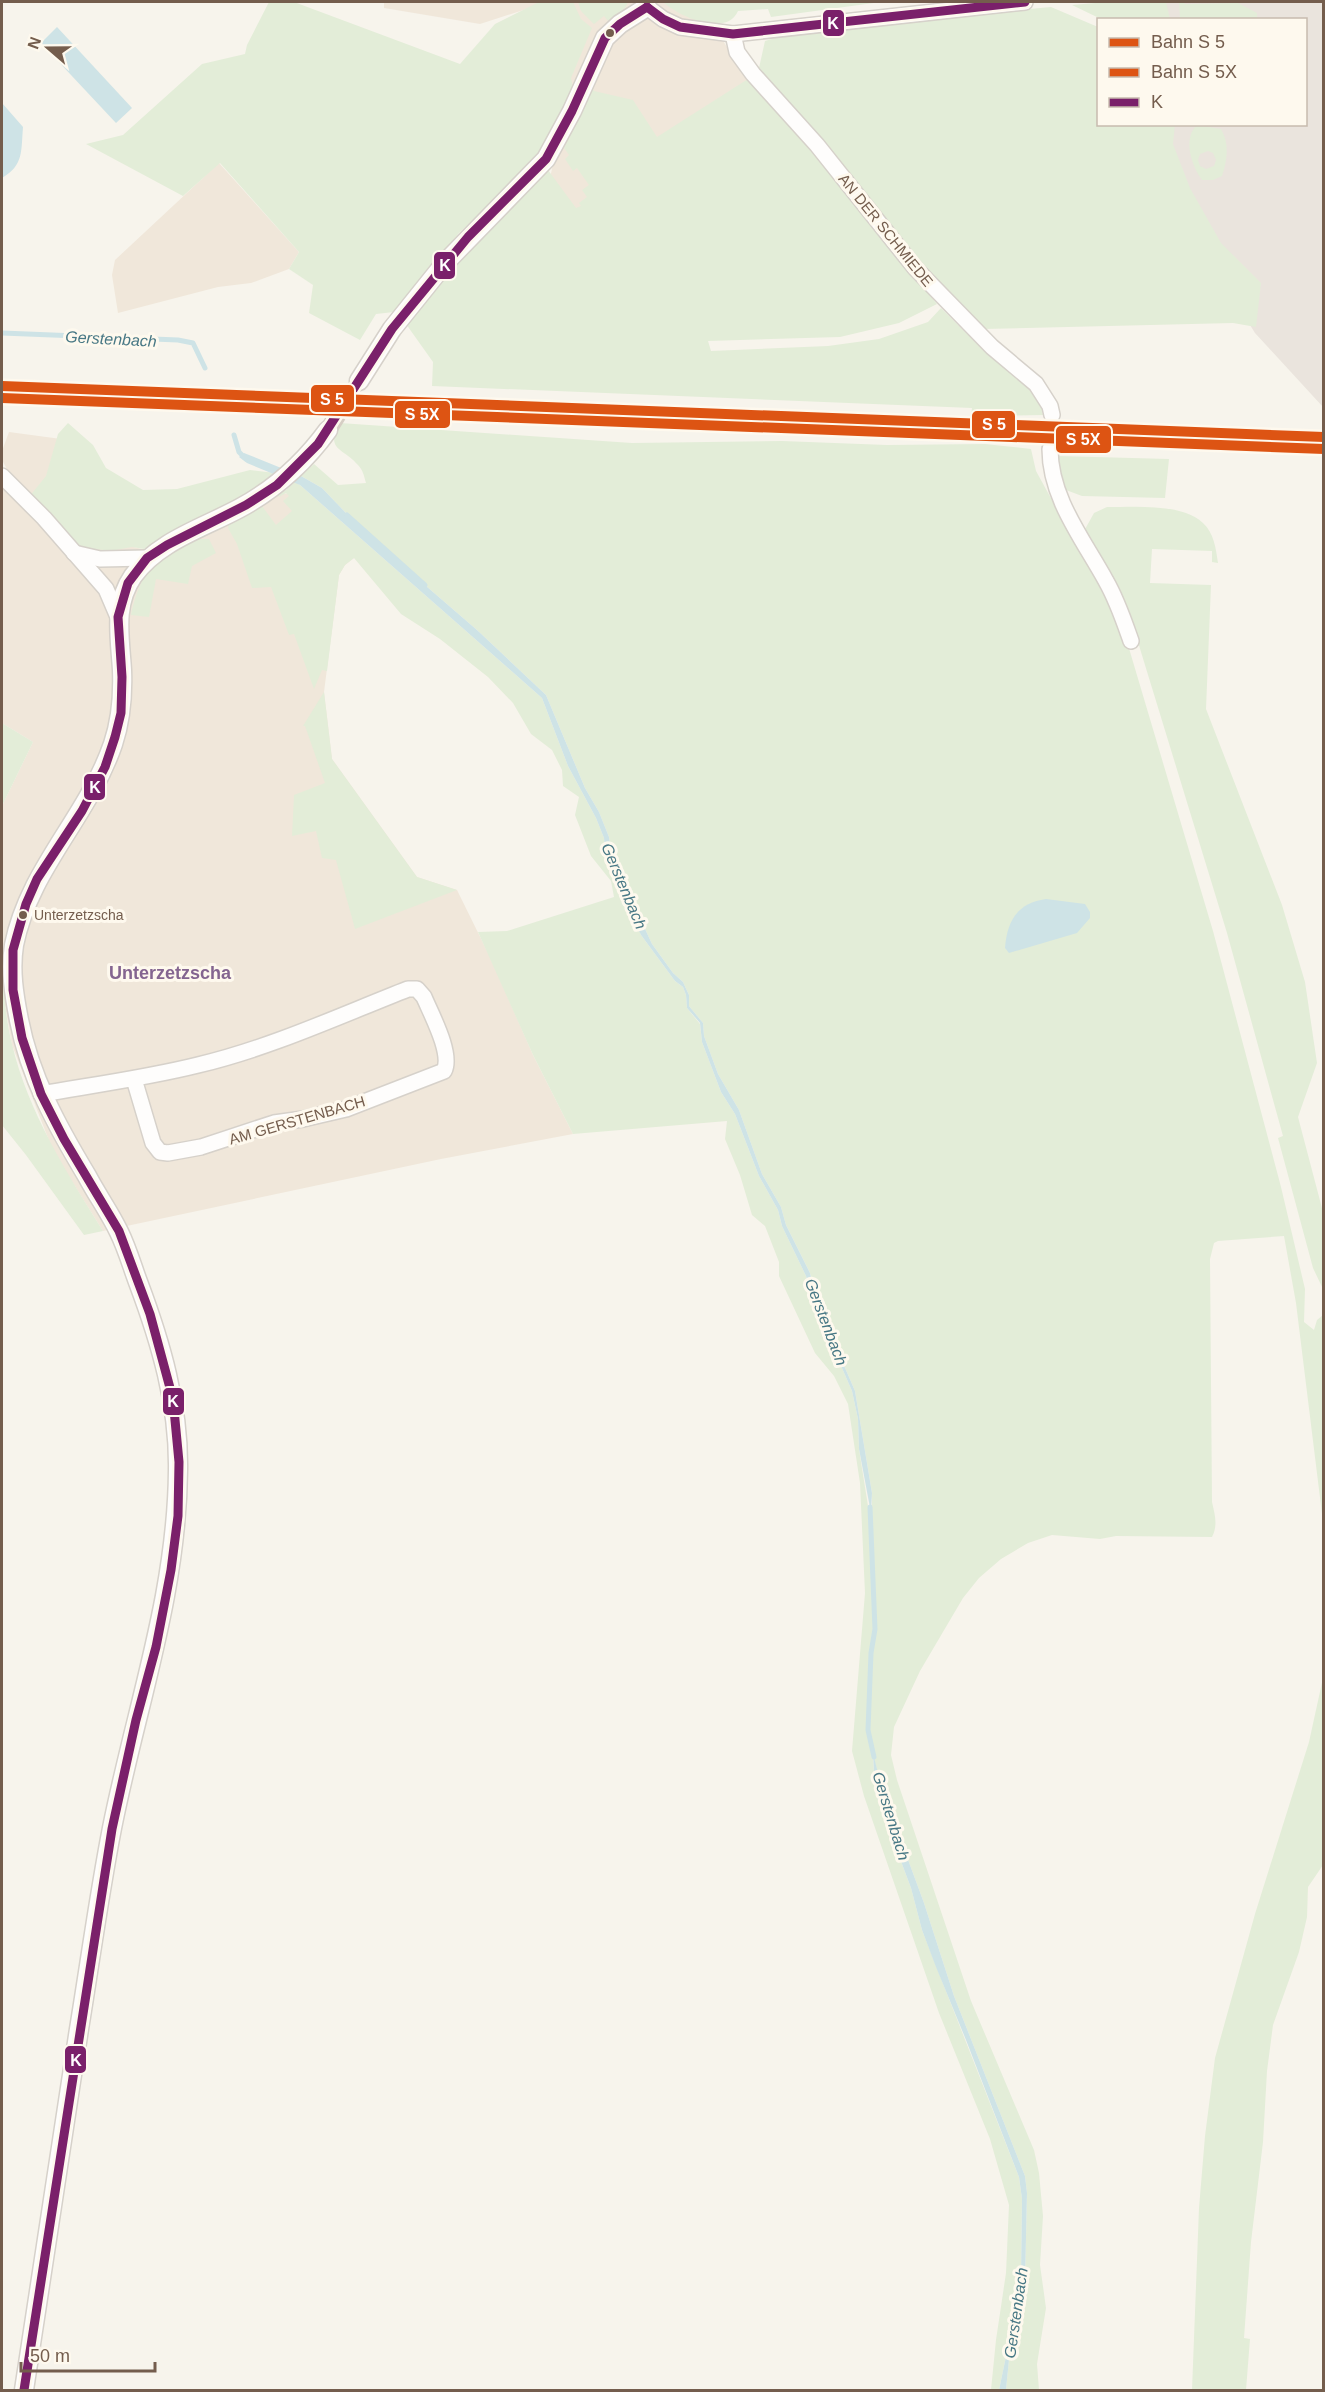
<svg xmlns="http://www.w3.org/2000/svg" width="1325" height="2392" viewBox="0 0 1325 2392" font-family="Arial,sans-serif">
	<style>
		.residential { fill: #f0e7da }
		.industrial { fill: #eae4dd }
		.green { fill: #e3edd8; fill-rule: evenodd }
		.water { fill: #cee3e6 }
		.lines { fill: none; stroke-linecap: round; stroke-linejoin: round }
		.stream { stroke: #cee3e6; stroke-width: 5 }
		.minor-tunnel { stroke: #d6cec4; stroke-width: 15; stroke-dasharray: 15 8; stroke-linecap: butt }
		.tertiary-tunnel { stroke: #d6cec4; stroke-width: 18; stroke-dasharray: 18 9; stroke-linecap: butt }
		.minor-casing { stroke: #d6d1ca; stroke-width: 18 }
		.tertiary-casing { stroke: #d6d1ca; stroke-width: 21 }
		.minor { stroke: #fefdfc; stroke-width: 15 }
		.tertiary { stroke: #fefdfc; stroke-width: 18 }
		.rail { stroke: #e5e2e5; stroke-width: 4.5; stroke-dasharray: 9 6; stroke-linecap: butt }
		.bus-1-casing { stroke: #fef9ee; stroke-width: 14 }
		.bus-1 { stroke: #7a206a; stroke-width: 9 }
		.rail-1-casing { stroke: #fef9ee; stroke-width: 15 }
		.rail-2-casing { stroke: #fef9ee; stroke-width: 15 }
		.rail-1 { stroke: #dd5413; stroke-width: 10 }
		.rail-2 { stroke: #dd5413; stroke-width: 10 }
		.bus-dot { fill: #745d4d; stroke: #fef9ee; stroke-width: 2 }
		.labels { text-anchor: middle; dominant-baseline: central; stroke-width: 6; stroke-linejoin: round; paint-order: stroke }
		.bus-label { font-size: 14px; fill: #745d4d; stroke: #fef9ee; text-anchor: start }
		.street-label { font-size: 15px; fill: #745d4d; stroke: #fef9ee }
		.water-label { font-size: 16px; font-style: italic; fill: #487885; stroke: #fef9ee }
		.quarter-label { font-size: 18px; font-weight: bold; fill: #846590; stroke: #fef9ee }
		.line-badge { stroke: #fef9ee; stroke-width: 2 }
		.badge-label { font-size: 16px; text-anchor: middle; font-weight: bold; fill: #fff }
	</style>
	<rect width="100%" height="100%" fill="#f7f4ec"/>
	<g class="residential">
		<polygon points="384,2 704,2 707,14 748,82 575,212 550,178 570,87 536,6 480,24 384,8"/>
		<polygon points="219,163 299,252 289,269 251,283 218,287 118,313 112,275 115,260"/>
		<polygon points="9,432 76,441 95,537 169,556 275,494 297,493 354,558 345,565 339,575 324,692 332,759 417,877 457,890 491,959 533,1055 573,1134 441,1159 103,1231 53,1151 12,1045 4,1000 2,957 2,806 33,742 2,723 2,481 9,473 2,460 2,451"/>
	</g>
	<polygon class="industrial" points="1158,2 1323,2 1323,407 1255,333 1141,148 1142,125 1306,124 1306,20 1154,19"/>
	<g class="green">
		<polygon points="269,2 294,2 460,64 495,24 539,2 573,2 581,19 592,28 571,78 573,88 560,117 535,161 459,233 394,312 376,314 360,340 309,313 313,285 289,269 299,252 220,163 183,196 86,144 123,135 202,64 245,54 247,45"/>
		<polygon points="578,2 628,2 625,8 609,22 604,16 594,24 581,11"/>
		<path d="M663,2H881L771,17L768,9L738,11C726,38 678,16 663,2Z"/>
		<polygon points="1107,2 1166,2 1170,19 1101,19 1072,5"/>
		<polygon points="1179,2 1184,2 1185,4 1238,3 1257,13 1257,19 1180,19"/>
		<polygon points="1051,7 1098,27 1098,124 1175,125 1173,144 1190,188 1221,243 1261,283 1256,327 1233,323 983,329 925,270 875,204 759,68 765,41 775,38 880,23"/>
		<path d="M748,79L805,143L937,304L899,323L840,337L708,341L711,351L828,346L879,339L928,322L941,308C957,324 972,339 988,354C1005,370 1041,390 1043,415L971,416L972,408L432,386L433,362L406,324L441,279L548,170L576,208L581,206L579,203L587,197L582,190L589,185L577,168L573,171L565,159L569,155L564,148L592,87L594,91L633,100L657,137Z"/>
		<path d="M1197,125L1221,129C1230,144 1227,161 1222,176L1213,180H1202C1192,166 1182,139 1197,125ZM1208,151L1213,153L1216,160L1214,166L1206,169L1200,166L1198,160L1200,154Z"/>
		<polygon points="68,423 93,445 106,468 143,490 177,489 250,470 275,473 240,500 144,549 132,547 110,551 81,547 29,497 46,476 58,434"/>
		<path d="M340,423L632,443L782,441L887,445L985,444L1031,449L1036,471L1103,593L1128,645L1213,931L1281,1187L1305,1289L1304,1322L1314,1330L1317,1320L1323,1315V1522L1296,1303L1284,1236L1218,1241L1214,1243L1210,1259L1212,1502C1215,1515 1218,1525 1212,1537L1116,1536L1100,1539L1052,1535L1028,1543L1001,1559L979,1578L963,1598L920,1671L894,1727L891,1755L897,1780L971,2001L1034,2150L1039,2173L1043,2216L1040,2265L1046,2308L1037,2364L1039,2390H1006L1009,2360L1023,2303L1025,2283L1027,2193L1025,2176L954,1996L924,1903L882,1789L873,1755L875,1792L911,1888L922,1930L1019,2177L1022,2199L1021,2276L1018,2299L999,2390H991L996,2340L1006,2273L1009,2205L990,2139L939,2013L864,1796L852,1751L865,1593L860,1483L848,1404L834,1376L815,1353L779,1276V1262L765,1226L752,1215L740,1175L725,1139L727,1121L573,1134L533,1055L478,932L507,931L614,897L611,881L591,856L575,815L579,797L563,786L562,770L552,750L531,734L513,703L488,677L440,639L401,614L354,558L345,565L339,575L327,671L322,670L314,689L294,634L289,635L271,587L252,588L237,544L228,528L229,523L258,505L262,506L276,525L292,511L283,501L289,496L286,493L279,497L275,494L286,490L295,482L300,485L542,698L568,766L596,818L604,838L605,851L620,874L641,935L675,981L683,987L686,995L687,1008L700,1024L702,1042L721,1092L735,1114L759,1176L778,1210L782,1226L806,1276L815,1306L852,1391L858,1419L859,1449L868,1506H872V1493L855,1391L818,1305L810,1273L786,1225L781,1207L762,1174L739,1110L718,1074L704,1036L703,1023L689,1006V995L683,982L673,973L652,944L629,894L625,873L611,850L609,837L599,812L585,788L546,695L477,630L367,535L322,488L301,476L314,464L338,485L366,483C364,476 363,470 358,465C344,448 324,450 340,423Z"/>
		<polygon points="1058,456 1169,459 1165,498 1082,496 1066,490 1057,472"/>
		<path d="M1107,507C1135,507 1182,503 1203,523C1214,533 1216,549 1218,563L1212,562V551L1152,549L1150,583L1211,585L1206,709L1282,905L1305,982L1317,1063L1298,1117L1323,1212V1289L1313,1268L1278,1138L1283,1136L1227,933L1130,616L1084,531L1094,513Z"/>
		<path d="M198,539H209L216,553L192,566L188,584L156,579L149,617L131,615C142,567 155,560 198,539Z"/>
		<polygon points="324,692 332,759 417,877 457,890 355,929 336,860 322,858 316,831 292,836 294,795 325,783 305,726 303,726"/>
		<polygon points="2,723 33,742 2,806"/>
		<path d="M2,957C3,986 5,1016 12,1044C28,1112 67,1173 103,1231L84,1235L26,1155L2,1125Z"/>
		<polygon points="1323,1678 1323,1865 1308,1887 1307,1917 1299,1952 1273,2025 1267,2071 1263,2142 1251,2242 1244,2338 1250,2339 1246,2390 1192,2390 1199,2208 1205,2136 1215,2058 1255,1914 1309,1742"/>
	</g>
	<g class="water">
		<polygon points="57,27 132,108 116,123 41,43"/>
		<path d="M2,103L23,127C21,151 24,165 2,178Z"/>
		<polygon points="244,453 301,476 322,488 367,535 477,630 546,695 585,788 599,812 609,837 611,850 625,873 629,894 652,944 673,973 683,982 689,995 689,1006 703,1023 704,1036 718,1074 739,1110 762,1174 781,1207 786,1225 810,1273 818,1305 855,1391 872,1493 871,1513 859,1449 858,1419 852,1391 815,1306 806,1276 782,1226 778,1210 759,1176 735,1114 721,1092 702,1042 700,1023 687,1008 686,995 683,987 675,981 641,935 623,897 620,874 605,851 604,838 596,818 568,766 542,698 300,485 247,463 239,457"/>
		<path d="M1046,899L1085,904L1090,912V918L1077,933L1009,953L1005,948C1007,920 1018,903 1046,899Z"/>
		<polygon points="873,1753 882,1789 924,1903 954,1996 1025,2176 1027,2193 1025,2283 1023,2303 1009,2360 1006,2390 999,2390 1018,2299 1021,2276 1022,2199 1019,2177 966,2040 936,1967 922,1930 911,1888 875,1792"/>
	</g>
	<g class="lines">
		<g class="stream">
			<polyline points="2,333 178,340 193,343 205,368"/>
			<polyline points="234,435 239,452 246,459"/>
			<polyline points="347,515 425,585"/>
			<polyline points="870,1507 875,1629 871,1653 868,1730 874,1757"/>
		</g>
		<polyline class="minor-tunnel" points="1050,449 1052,415"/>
		<polyline class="tertiary-tunnel" points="328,430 359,381"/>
		<g class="minor-casing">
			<g id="minor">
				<polyline points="647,7 663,19 680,27 733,34 1025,2"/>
				<polyline points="733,34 737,52 753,74 817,145 915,268 992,347 1036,384 1050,406 1052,415"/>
				<path d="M1050,449C1050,498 1083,539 1106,581C1117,600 1124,621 1131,641"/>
				<polyline points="2,476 44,518 106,589 118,617"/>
				<polyline points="74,553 100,559 147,558"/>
				<path d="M41,1094C93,1085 146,1078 198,1065C270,1048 339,1016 408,989H417L424,997C431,1014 453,1054 444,1071L346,1109L303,1119L274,1123L201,1147L168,1153L160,1152L153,1143L134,1079"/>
			</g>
		</g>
		<g class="tertiary-casing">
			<g id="tertiary">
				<polyline points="359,381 392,329 445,263 546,159 572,111 605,38 620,24 647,7 645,2"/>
				<path d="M24,2390C42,2270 61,2150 79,2029C90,1962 99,1895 112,1828C136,1707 177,1595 178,1470C179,1405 161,1343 138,1282C132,1266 127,1248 119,1232C110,1213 97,1195 87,1176C57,1126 30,1077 19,1020C14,995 10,970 14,945C29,869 88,817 113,744C121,720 123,695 122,670C120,637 113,605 133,576C158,541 203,528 240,508C275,489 304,463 328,430"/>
			</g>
		</g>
		<use href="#minor" class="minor"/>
		<use href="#tertiary" class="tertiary"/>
		<polyline class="rail" points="2,396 351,413 991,436"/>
		<g class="bus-1-casing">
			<g id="bus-1">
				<polyline points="647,7 663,19 680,27 733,34 1025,2"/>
				<polyline points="24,2390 112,1829 136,1720 156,1647 171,1570 178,1516 179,1462 173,1399 150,1314 119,1231 64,1139 41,1094 22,1038 13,990 13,950 26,904 37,879 82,811 105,767 115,737 121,713 122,677 118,617 128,583 147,558 167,545 246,505 277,485 318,444 392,329 468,237 546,159 572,111 605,38 620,24 647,7"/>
			</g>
		</g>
		<use href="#bus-1" class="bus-1"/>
		<g class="rail-1-casing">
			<polyline id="rail-1" points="2,386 1324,437"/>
		</g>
		<g class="rail-2-casing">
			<polyline id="rail-2" points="2,398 1324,449"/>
		</g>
		<use href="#rail-1" class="rail-1"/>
		<use href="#rail-2" class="rail-2"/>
	</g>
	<g class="bus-dot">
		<circle cx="610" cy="33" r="5"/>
		<circle cx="23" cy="915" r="5"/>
	</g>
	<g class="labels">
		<g class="bus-label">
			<text x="34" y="915">Unterzetzscha</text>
		</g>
		<g class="street-label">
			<text transform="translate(886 230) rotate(51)">AN DER SCHMIEDE</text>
			<text transform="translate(297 1120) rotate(-16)">AM GERSTENBACH</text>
		</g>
		<g class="water-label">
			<text transform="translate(111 339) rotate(3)">Gerstenbach</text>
			<text transform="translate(624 886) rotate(67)">Gerstenbach</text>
			<text transform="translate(826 1322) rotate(69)">Gerstenbach</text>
			<text transform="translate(891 1816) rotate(73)">Gerstenbach</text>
			<text transform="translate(1016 2313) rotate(-82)">Gerstenbach</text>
		</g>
		<g class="quarter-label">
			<text x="170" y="973">Unterzetzscha</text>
		</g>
	</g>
	<g class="line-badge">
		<rect x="822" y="9" width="23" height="28" rx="6" fill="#7a206a"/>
		<rect x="433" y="251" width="23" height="29" rx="6" fill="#7a206a"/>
		<rect x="310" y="384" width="45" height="29" rx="6" fill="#dd5413"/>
		<rect x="394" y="400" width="57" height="29" rx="6" fill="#dd5413"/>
		<rect x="971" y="410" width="45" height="29" rx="6" fill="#dd5413"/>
		<rect x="1055" y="425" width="57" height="29" rx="6" fill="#dd5413"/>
		<rect x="83" y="773" width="23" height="28" rx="6" fill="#7a206a"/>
		<rect x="162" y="1387" width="23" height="29" rx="6" fill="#7a206a"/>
		<rect x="64" y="2045" width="23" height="29" rx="6" fill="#7a206a"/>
	</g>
	<g class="badge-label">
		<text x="833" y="29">K</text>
		<text x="445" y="271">K</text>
		<text x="332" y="405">S 5</text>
		<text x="422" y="420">S 5X</text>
		<text x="994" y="430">S 5</text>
		<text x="1083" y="445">S 5X</text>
		<text x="95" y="793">K</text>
		<text x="173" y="1407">K</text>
		<text x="76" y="2066">K</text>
	</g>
	<rect width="1325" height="2392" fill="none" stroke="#745d4d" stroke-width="6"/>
	<rect x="1097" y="18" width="210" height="108" fill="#fef9ee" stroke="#c7bbae" stroke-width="1.5"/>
	<rect x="1109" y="38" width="30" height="9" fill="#dd5413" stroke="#c7bbae" stroke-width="1.5"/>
	<text x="1151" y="48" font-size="18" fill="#745d4d">Bahn S 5</text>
	<rect x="1109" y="68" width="30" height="9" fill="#dd5413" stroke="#c7bbae" stroke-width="1.5"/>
	<text x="1151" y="78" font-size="18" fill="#745d4d">Bahn S 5X</text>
	<rect x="1109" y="98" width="30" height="9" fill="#7a206a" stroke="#c7bbae" stroke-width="1.5"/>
	<text x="1151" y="108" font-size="18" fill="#745d4d">K</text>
	<g transform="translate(48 48) rotate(290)" stroke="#fef9ee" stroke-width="4.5" paint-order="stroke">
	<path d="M0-4.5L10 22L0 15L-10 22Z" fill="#745d4d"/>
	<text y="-9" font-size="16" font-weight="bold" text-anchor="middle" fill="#745d4d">N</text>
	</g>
	<path d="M21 2362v9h134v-9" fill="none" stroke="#745d4d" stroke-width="3"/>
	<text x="30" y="2362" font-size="18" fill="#745d4d" stroke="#fef9ee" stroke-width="4.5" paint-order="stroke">50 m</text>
</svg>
